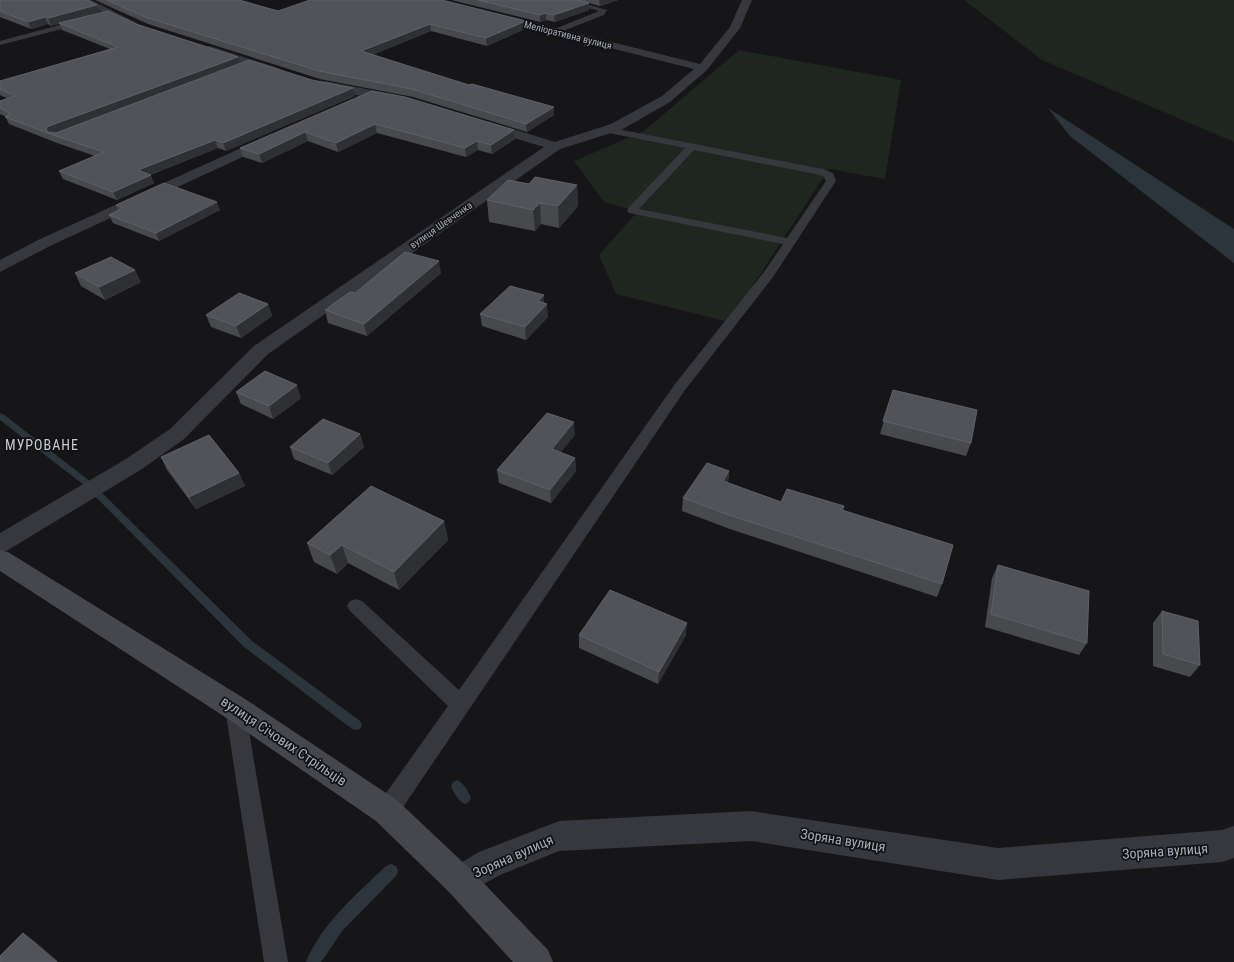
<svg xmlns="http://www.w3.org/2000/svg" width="1234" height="962" viewBox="0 0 1234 962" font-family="'Roboto Condensed',sans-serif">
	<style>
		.green { fill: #1e261f }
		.water { fill: #2c353c }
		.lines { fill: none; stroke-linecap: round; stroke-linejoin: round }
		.stream { fill: #2c353c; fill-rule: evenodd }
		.lane { fill: #37383d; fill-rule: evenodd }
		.street { fill: #37383d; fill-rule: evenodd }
		.secondary { fill: #45474d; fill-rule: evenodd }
		.wall { fill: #47494d }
		.shaded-wall { fill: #2f3033 }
		.building { fill: #525359; stroke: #5f6168 }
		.labels { text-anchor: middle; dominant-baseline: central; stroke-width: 3.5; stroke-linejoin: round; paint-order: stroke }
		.far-street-label { font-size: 10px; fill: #a8adb8; stroke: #111113 }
		.quarter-label { font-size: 14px; letter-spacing: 1px; fill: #c9ccd4; stroke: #111113 }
		.near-street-label { font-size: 14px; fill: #a8adb8; stroke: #111113 }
	</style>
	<rect width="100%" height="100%" fill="#161618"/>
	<g class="green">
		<polygon points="964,0 1234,0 1234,142 1042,60"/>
		<polygon points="739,50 901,80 885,179 829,169 729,322 616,294 599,255 638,211 604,202 574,161 644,131"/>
	</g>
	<polygon class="water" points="1048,108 1234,229 1234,263 1070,136"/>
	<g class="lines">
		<g class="stream">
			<polygon points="0,413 3,414 91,482 252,641 360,721 362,725 360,729 356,730 352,729 244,647 85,486 0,420"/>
			<path d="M457,780C464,783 468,791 471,798L469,802L465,804C458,801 454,793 451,786L453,782Z"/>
			<path d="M391,864L396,866L398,871L396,876L343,930L321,962H306C322,923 357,894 386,866Z"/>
		</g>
		<g class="lane">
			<polygon points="560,0 572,0 607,10 604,15 555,34 551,32 552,30 599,11"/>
			<polygon points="82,19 85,19 85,23 0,45 0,41"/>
			<path d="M607,127L823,169L833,173L836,181L773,277L685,390L395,819L387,822L379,819L376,811L379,803L448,706L350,611L347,606L350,601L356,599L362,601L459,690L675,384L764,272L783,244L629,213L627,211L629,207L685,148L604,132L602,130ZM694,150L820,175L824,177L826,181L787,238L639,209Z"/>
			<polygon points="235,699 242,702 245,708 288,962 264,962 225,708 228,702"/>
		</g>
		<g class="street">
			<polygon points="78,0 91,0 137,23 136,25 128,25"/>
			<polygon points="742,0 752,0 740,28 707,70 670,102 621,130 560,149 268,354 184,439 142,469 8,550 0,553 0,533 126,459 170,429 254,346 544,147 480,128 479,125 480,122 490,122 555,142 611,124 662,96 694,69 495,19 494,17 495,15 499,14 700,64 730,27"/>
			<polygon points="210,46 278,68 280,70 278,72 270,72 206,51 204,49 206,47"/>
			<polygon points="325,81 397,95 403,99 397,103 321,88 319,85 321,82"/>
			<polygon points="270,135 275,136 277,139 275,142 50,246 0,272 0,260 38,240"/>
			<polygon points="751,811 998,848 1222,830 1234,826 1234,858 1222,862 998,880 751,841 559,851 500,875 460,897 449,892 444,881 449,870 479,852 559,821"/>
		</g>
		<polygon class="secondary" points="0,550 8,552 245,699 398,801 471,870 548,950 553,962 513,962 449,892 376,821 225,717 0,571"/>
	</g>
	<g class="wall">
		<polygon points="0,0 100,12 51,26 48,24 31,29 0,17"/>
		<polygon points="95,0 239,0 278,11 526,21 527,28 487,46 431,31 372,55 554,115 527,132 413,97 320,79 148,24"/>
		<polygon points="451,0 618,0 600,6 589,3 589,10 555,22 546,20 540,22"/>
		<polygon points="59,23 136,24 238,57 240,63 55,133 355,96 226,151 218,148 150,175 154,183 117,200 63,179 59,171 95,156 57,143 9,124 5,116 0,114 0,101 8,99 0,95 0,81 110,49 62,30"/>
		<polygon points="372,91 515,139 492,154 478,150 466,157 377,133 338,152 308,141 262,163 243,157 240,148"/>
		<polygon points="577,185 578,206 559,228 541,224 535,231 489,222 487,200"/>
		<polygon points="116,205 220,210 159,241 113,223 109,215 118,210"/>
		<polygon points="75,273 141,282 105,300 81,286"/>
		<polygon points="441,273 367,336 328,323 325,310 355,293"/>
		<polygon points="544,303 548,317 526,340 482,326 480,314"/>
		<polygon points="268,304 272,316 241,338 211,327 206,315"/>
		<polygon points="893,390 971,443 966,456 880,434"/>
		<polygon points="236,392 301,398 273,419 241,404"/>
		<polygon points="360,434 364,447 332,475 294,459 290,447"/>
		<polygon points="575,435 560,452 575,458 576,471 551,503 499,483 497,470"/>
		<polygon points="161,457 239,473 245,486 196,509 167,470"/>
		<polygon points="729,471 728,483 781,502 844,506 843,510 942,584 937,597 730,529 682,511 683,498"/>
		<polygon points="444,521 448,540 399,590 348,563 337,574 314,562 307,543"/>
		<polygon points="998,565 1087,643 1079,655 985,627 992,578"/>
		<polygon points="1162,611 1200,665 1190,677 1153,666 1153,623"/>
		<polygon points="579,635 686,635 658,684 579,648"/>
	</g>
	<g class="shaded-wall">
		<polygon points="599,0 618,0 600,6"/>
		<polygon points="589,3 589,10 555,22 554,15"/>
		<polygon points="97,5 100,12 51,26 48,18"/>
		<polygon points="546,13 546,20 540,22 540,15"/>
		<polygon points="45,17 48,24 31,29 28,22"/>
		<polygon points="526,21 527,28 487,46 486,38"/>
		<polygon points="430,24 431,31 363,59 361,51"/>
		<polygon points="238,57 240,63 52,134 48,133 46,129 49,126"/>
		<polygon points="353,88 355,96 226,151 223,143"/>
		<polygon points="554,107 554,115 527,132 526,124"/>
		<polygon points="375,124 377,133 338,152 336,143"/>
		<polygon points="514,130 515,139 492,154 491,145"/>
		<polygon points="305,132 308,141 262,163 259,154"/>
		<polygon points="215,140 218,148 141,178 138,170"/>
		<polygon points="477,141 478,150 466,157 465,148"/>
		<polygon points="151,175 154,183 117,200 113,192"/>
		<polygon points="577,185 578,206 559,228 558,206"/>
		<polygon points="217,202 220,210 159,241 156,233"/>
		<polygon points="540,203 541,224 535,231 533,210"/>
		<polygon points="439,261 441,273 367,336 364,324"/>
		<polygon points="135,270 141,282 105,300 99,287"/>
		<polygon points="544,295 544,307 547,304 548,317 526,340 525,327 538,301"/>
		<polygon points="268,304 272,316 241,338 236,326"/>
		<polygon points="297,385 301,398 273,419 269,406"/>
		<polygon points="574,422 575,435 553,462 552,449"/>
		<polygon points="360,434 364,447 332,475 328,463"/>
		<polygon points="575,458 576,471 551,503 550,490"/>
		<polygon points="729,471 728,484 723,481"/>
		<polygon points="239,473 245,486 196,509 189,497"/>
		<polygon points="444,521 448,540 399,590 394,572"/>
		<polygon points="342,545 348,563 337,574 330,555"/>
		<polygon points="687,623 686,635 658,684 659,672"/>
		<polygon points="23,933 36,942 59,962 57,962"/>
	</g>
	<g class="building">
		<polygon points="0,0 87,0 97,5 48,18 45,17 28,22 0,11"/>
		<polygon points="107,0 239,0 278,11 310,0 442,0 526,21 486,38 430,24 361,51 469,85 472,84 554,107 526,124 412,89 319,71 145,17"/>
		<polygon points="478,0 579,0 589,3 554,15 546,13 540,15"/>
		<polygon points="108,11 136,24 238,57 49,126 46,129 48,132 56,133 249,60 312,80 353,88 223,143 215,140 138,170 151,175 113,192 59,171 104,152 53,135 5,117 11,114 0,108 0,101 15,96 0,89 0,81 118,47 59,23"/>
		<polygon points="372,91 405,97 514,130 491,145 477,141 465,148 375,124 336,143 305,132 259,154 240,148"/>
		<polygon points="535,177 577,185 558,206 540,203 533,210 487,200 508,180 529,184"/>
		<polygon points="164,183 217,202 156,233 109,215 123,208 116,205"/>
		<polygon points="405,252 439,261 364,324 325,310 350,292 355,293"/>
		<polygon points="111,257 135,270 99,287 75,273"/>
		<polygon points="510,286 544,295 538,301 547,304 525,327 480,314"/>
		<polygon points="239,293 268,304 236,326 206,315"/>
		<polygon points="265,371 297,385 269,406 236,392"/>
		<polygon points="893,390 977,410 971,443 883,421"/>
		<polygon points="547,413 574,422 552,449 575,458 550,490 497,470"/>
		<polygon points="323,419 360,434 328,463 290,447"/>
		<polygon points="209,435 239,473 189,497 161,457"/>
		<polygon points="707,463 729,471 723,481 781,502 787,489 844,506 842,510 953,545 942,584 732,516 683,498"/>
		<polygon points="371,486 444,521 394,572 342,545 330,555 307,543"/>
		<polygon points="998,565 1089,591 1087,643 991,614"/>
		<polygon points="610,590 687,623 659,672 579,635"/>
		<polygon points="1162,611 1198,621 1200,665 1163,654"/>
		<polygon points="23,933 57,962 0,962 0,956"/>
	</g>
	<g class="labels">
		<g class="far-street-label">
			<text transform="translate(568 35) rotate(14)">Меліоративна вулиця</text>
			<text transform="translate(441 225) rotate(-35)">вулиця Шевченка</text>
		</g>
		<g class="quarter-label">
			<text x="42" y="445">МУРОВАНЕ</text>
		</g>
		<g class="near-street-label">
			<text transform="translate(284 741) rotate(34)">вулиця Січових Стрільців</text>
			<text transform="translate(843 840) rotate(9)">Зоряна вулиця</text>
			<text transform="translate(1165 851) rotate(-4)">Зоряна вулиця</text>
			<text transform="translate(513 856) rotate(-24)">Зоряна вулиця</text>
		</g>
	</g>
</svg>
